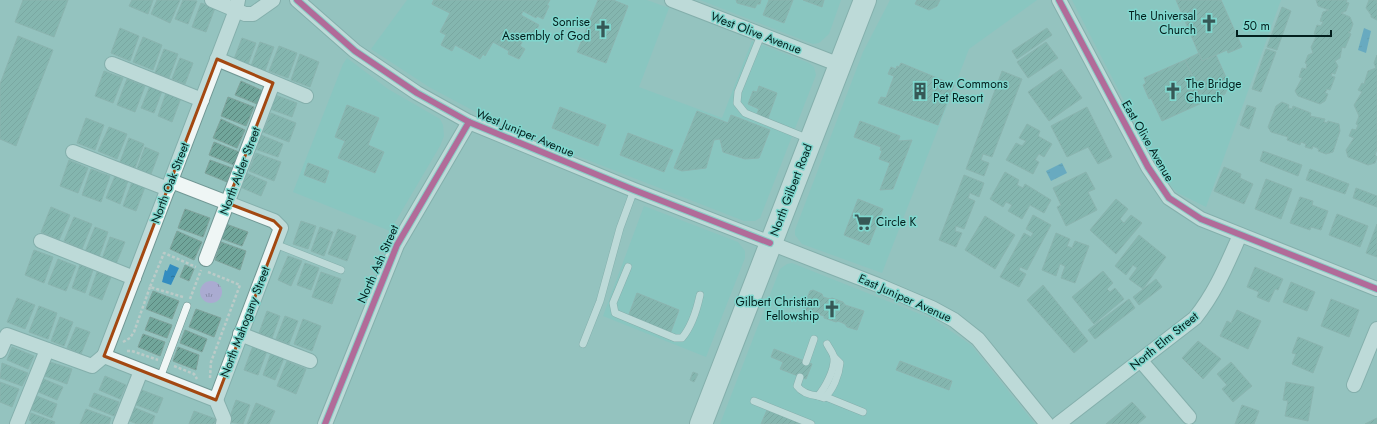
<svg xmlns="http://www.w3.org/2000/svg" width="1377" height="424" viewBox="0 0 1377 424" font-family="Jost,sans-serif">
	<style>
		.built { fill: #7dc9c2 }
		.grass { fill: url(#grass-tufts) }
		.water { fill: url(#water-ripples) }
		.building { fill: url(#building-hatch); stroke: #80a39c }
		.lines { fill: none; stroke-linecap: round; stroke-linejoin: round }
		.lane-casing { stroke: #719794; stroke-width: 8 }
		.street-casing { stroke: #719794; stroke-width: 16 }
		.primary-casing { stroke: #719794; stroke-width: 24 }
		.path { stroke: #bbcbc8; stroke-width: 2.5; stroke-dasharray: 3 2; stroke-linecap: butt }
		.lane { stroke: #eff6f5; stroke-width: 7 }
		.street { stroke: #eff6f5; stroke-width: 14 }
		.primary { stroke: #eff6f5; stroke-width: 22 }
		.cycleway-casing { stroke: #80d7ce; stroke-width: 8 }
		.cycleway { stroke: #d6006c; stroke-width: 6 }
		.marked { fill: none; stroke: #a34811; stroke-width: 3; stroke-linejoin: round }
		.labels { text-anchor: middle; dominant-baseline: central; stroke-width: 3; stroke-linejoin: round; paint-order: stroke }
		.poi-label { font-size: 12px; fill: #031f1d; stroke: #80d7ce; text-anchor: end }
		.street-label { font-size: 12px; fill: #031f1d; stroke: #80d7ce }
	</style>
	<defs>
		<pattern id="grass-tufts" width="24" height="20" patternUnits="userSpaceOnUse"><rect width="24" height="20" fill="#aaabd1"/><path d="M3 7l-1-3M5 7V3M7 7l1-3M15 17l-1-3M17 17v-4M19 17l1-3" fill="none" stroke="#888ba9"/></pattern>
		<pattern id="water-ripples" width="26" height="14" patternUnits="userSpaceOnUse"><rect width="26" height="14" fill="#338dc0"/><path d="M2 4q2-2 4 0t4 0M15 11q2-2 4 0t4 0" fill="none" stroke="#29739b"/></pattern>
		<pattern id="building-hatch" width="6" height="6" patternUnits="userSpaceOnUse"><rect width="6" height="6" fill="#71a69b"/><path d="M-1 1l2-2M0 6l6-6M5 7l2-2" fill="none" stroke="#5b877e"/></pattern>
	</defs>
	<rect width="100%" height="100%" fill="#94c3bf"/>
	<g class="built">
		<polygon points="407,0 647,0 669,8 639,87 722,118 752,41 809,63 814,67 816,75 760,218 755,221 744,221 544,143 489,119 429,87 371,49"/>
		<polygon points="700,0 841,0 829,34 819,43 813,44"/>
		<polygon points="890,0 1037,0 969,49 882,273 802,244 795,235 795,230 863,52"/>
		<polygon points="1072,0 1281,0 1206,207 1178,193 1165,180"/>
		<polygon points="347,58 388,89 440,119 443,125 444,136 440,146 390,231 293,192 343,64"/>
		<polygon points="644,206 738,242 745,251 745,258 706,357 603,316"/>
		<polygon points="792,263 935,320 971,345 1035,424 720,424 780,269 787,264"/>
	</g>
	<circle class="grass" cx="211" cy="292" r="11"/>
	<g class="water">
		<polygon points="1364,28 1371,31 1366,53 1358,50"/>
		<polygon points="1062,163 1067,173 1051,181 1046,171"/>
		<polygon points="170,264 179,268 171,285 162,282 165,270 167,271"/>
	</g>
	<g class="building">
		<polygon points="23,0 68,0 54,37 15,22"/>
		<polygon points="132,0 153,0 148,14 129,6"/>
		<polygon points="157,0 180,0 170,23 151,14"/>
		<polygon points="183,0 197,1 188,24 175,19"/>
		<polygon points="434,0 437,0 453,8 450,13 432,4"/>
		<polygon points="434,0 550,0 547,5 549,6 543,19 537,16 536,18 523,11 521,15 539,25 533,36 527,32 520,46 525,49 519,59 508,54 509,51 493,42 485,56 483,54 480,59 455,45 452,51 441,45 446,35 440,32 450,13 432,4"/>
		<polygon points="598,0 613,0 628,6 606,63 577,52"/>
		<polygon points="736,0 761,0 760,4 757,4 755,8 737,3"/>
		<polygon points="769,0 793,0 784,23 763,15"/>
		<polygon points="803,0 824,0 822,7"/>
		<polygon points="917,0 940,0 937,6 929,10 915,4"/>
		<polygon points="1176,0 1221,0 1242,47 1228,53 1227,50 1202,61"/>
		<polygon points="1316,0 1347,0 1346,2 1349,3 1346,11 1341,13 1350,17 1353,24 1350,32 1348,32 1351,34 1345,48 1342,47 1340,58 1335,61 1338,66 1335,74 1332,73 1331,76 1335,77 1330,90 1327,89 1325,93 1328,94 1325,101 1320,104 1298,96 1295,91 1302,78 1299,77 1302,68 1306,69 1307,64 1305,63 1308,55 1313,53 1311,47 1317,35 1314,34 1317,25 1321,26 1323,22 1320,21 1323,12 1329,10 1318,6"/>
		<polygon points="1369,0 1377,0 1377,20 1371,17 1371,15 1366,8"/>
		<polygon points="201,3 215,8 206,32 192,27"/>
		<polygon points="1282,7 1291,11 1277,50 1267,47"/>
		<polygon points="120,28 139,36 130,61 111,53"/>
		<polygon points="1047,28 1052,35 1017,59 1012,51"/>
		<polygon points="18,36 53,50 16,146 0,139 0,84"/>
		<polygon points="143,37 162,45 153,70 133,62"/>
		<polygon points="242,38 256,43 248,64 234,59"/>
		<polygon points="260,42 274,47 265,71 251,66"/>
		<polygon points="1046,42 1058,58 1028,78 1017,62"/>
		<polygon points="279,46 297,53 288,78 269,71"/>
		<polygon points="164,49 178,54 169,78 155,73"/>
		<polygon points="1266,49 1276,52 1261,92 1252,89"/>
		<polygon points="1199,53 1202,61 1216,55 1229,84 1225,94 1204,102 1185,60"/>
		<polygon points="300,54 319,62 310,87 291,80"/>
		<polygon points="1377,55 1377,149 1375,155 1377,157 1375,163 1368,165 1348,157 1346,150 1354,138 1349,136 1352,129 1356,130 1358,125 1356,124 1359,116 1354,105 1362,92 1358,90 1362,83 1364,84 1368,71 1376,68 1374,63"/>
		<polygon points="180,58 193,63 185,84 172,79"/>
		<polygon points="1185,60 1204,102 1162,121 1151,98 1149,99 1143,85 1146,83 1144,78"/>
		<polygon points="901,63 954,85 938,125 878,103 881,97 886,98 894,76 888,74 891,67 896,69 897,66 899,67"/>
		<polygon points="1061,69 1082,98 1049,121 1028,92"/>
		<polygon points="104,71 123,78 113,103 95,96"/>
		<polygon points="1002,71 1022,79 992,157 983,154 981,160 989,163 984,176 966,169"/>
		<polygon points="127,79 145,86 135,112 117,105"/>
		<polygon points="241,81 263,91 257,104 235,95"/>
		<polygon points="150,86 162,91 154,113 141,108"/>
		<polygon points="759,86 777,93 767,121 756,116 759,109 748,104 753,91 757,92"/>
		<polygon points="166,93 181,98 172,122 158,116"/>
		<polygon points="275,95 297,103 292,117 270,109"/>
		<polygon points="228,97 254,107 246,126 221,116"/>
		<polygon points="1282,102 1289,105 1288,108 1292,109 1293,106 1311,113 1310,116 1325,119 1324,122 1327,123 1328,121 1339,124 1340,131 1333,152 1326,154 1318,151 1319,149 1313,146 1312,149 1305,147 1306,144 1301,142 1300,145 1287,140 1288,137 1271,132 1268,127 1276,106"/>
		<polygon points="347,105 379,118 368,145 384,152 375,173 338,158 345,141 335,137"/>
		<polygon points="1247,105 1256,108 1249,129 1240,125"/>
		<polygon points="560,107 606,125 598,146 552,128"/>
		<polygon points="1087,107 1112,157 1098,164 1088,147 1067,157 1051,126"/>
		<polygon points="697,111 728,123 731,115 770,130 759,158 745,159 723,152 720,139 714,140 706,168 682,171 674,168"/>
		<polygon points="271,113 296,123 289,142 263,132"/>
		<polygon points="86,118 104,125 95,150 77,143"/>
		<polygon points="221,119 245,130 237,148 213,138"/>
		<polygon points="860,121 900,136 898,141 912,140 893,189 880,190 890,163 879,159 882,151 880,150 881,147 854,137"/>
		<polygon points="1027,124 1040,131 1038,136 1052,144 1044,157 1039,154 1035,160 1039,162 1033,174 1006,160 1016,143 1022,146 1026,141 1019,138"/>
		<polygon points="109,127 127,134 117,159 98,151"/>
		<polygon points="628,133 673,150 664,172 620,155"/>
		<polygon points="261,135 283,144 278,157 255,149"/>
		<polygon points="129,138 144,144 135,168 120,162"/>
		<polygon points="214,142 239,152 234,165 209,155"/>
		<polygon points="145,147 159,153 151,174 137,169"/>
		<polygon points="1263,151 1302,165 1298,176 1260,161"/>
		<polygon points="256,153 281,162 274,181 249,171"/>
		<polygon points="69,160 88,168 78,193 60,186"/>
		<polygon points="210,160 232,168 227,182 205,173"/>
		<polygon points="308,163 329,171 325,183 304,175"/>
		<polygon points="1224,167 1241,174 1240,178 1253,184 1244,204 1214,191"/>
		<polygon points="91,169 110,176 101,202 82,195"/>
		<polygon points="1310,169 1349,184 1345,194 1306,180"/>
		<polygon points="1005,172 1019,180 1017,185 1023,188 1025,184 1051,200 1044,213 1030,205 1022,219 1008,211 1012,205 1006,202 1003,207 990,199"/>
		<polygon points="1086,172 1095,189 1088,192 1097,210 1066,226 1057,207 1061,205 1053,188"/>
		<polygon points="246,173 267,182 261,196 240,187"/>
		<polygon points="964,175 984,183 979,197 970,193 968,198 975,201 964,229 956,226 955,231 962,233 956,247 939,240"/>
		<polygon points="115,176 128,181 120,204 106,198"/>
		<polygon points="1266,179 1292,189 1281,219 1255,209"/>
		<polygon points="132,182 145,187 136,211 123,206"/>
		<polygon points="1356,188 1377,196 1377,207 1353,198"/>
		<polygon points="1300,197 1313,201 1312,205 1328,211 1321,230 1311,227 1310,230 1290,223"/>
		<polygon points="858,199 883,209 869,245 844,235"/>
		<polygon points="1116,199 1128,209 1120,219 1124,223 1131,215 1142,223 1116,254 1090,230"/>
		<polygon points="51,207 70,215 59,240 41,232"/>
		<polygon points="185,209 210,218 203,237 178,228"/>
		<polygon points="1337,214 1368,226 1360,247 1329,235"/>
		<polygon points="1033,215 1051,225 1027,270 1020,267 1019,270 1026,274 1019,287 1000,277 1024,233 1031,237 1033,233 1026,229"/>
		<polygon points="985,216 1015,235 995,269 965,250"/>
		<polygon points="74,217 92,224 82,249 64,241"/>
		<polygon points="301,221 316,226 308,249 293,244"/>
		<polygon points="226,224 248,232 242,246 220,238"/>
		<polygon points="1377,224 1377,257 1366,253"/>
		<polygon points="95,227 108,232 99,257 85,252"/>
		<polygon points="320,227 333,232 324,256 311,251"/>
		<polygon points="338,229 356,236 347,261 328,254"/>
		<polygon points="177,231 202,242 194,260 170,249"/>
		<polygon points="1056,233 1070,239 1067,246 1072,248 1075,241 1089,246 1075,283 1061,278 1065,266 1060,264 1056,276 1042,270"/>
		<polygon points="1139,235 1166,257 1143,289 1129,279 1137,268 1133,265 1126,275 1115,266"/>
		<polygon points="110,237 125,242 116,264 102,259"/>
		<polygon points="221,242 246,251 240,270 215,260"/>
		<polygon points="34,250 53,257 44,283 25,275"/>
		<polygon points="288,256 302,261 291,286 278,280"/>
		<polygon points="58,259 76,266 66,291 48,284"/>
		<polygon points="305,263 319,268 311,290 297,285"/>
		<polygon points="80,265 93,270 85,293 72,288"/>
		<polygon points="185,265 194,269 189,281 180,277"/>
		<polygon points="1255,267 1283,279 1278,290 1275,289 1269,302 1257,297 1259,292 1247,287"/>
		<polygon points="1103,271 1113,283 1107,289 1110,292 1115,288 1124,299 1094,324 1072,297"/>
		<polygon points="97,272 111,277 102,300 89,295"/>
		<polygon points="321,272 341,279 332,304 312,297"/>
		<polygon points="1156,279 1162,287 1139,305 1133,297"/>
		<polygon points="1291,282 1315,292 1307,311 1283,302"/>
		<polygon points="1043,285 1088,341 1074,353 1027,300"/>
		<polygon points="813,290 822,294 823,297 830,299 832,298 843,302 845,305 864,311 857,330 847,327 845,324 838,321 836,322 824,318 824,316 805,310 803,308 810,291"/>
		<polygon points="153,291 179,301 172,319 146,309"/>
		<polygon points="637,293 679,310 670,334 628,317"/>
		<polygon points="17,298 35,305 25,329 7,322"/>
		<polygon points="1129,299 1135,308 1095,339 1088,330"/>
		<polygon points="1331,299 1359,310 1349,337 1321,326"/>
		<polygon points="39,306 57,313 48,339 29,332"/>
		<polygon points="196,309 221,318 214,337 189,327"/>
		<polygon points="1237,310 1261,321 1248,349 1220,336 1227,321 1231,323"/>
		<polygon points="267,311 280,316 272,338 259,333"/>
		<polygon points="285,316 298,321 289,344 276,339"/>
		<polygon points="60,317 73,322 64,346 51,341"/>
		<polygon points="150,317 172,325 167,338 145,330"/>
		<polygon points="303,319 321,326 312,351 294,344"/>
		<polygon points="76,327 90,332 81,354 67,348"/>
		<polygon points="185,330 207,339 202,352 180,343"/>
		<polygon points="143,334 165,342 160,356 138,347"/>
		<polygon points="1298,337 1323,347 1313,373 1292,364 1296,354 1292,353"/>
		<polygon points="1198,341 1221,359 1203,379 1182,358"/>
		<polygon points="253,346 267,351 258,375 244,370"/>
		<polygon points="12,347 34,356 28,369 7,360"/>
		<polygon points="178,347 199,355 196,370 173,361"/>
		<polygon points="774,349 812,364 806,379 780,369 783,362 771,357"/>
		<polygon points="271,353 284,358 275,380 263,375"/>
		<polygon points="47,361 72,369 67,384 42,375"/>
		<polygon points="287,361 306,369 296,394 277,386"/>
		<polygon points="900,361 952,381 949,390 896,370"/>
		<polygon points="1231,362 1252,386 1233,402 1222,389 1227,385 1217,374"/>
		<polygon points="2,363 28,373 22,386 0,378"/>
		<polygon points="693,372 698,374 694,382 690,380"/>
		<polygon points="105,376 126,385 120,399 99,390"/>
		<polygon points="41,378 63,387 57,400 36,391"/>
		<polygon points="0,382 19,389 12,407 0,402"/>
		<polygon points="1286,382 1314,387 1308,421 1285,416 1288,401 1283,400"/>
		<polygon points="139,389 163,398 157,413 134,404"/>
		<polygon points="94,393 119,402 114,416 89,406"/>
		<polygon points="34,395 57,404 52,418 29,409"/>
		<polygon points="236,400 250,405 243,424 228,422"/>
		<polygon points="1132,402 1146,417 1138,424 1106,424"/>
		<polygon points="256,403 275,411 269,424 247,424"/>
		<polygon points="1242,405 1259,411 1254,424 1235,424"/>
		<polygon points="133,407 155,416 152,424 137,424 127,420"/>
		<polygon points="86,409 111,418 109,424 80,424"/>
		<polygon points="767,410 799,422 798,424 761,424"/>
		<polygon points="194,411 216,419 214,424 189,424"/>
		<polygon points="31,413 55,422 54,424 31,424 32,422 29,420"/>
		<polygon points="1377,418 1377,424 1365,424"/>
	</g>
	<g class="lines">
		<g class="lane-casing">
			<g id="lane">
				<polyline points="761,35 738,92 737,103 745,113 809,139"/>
				<polyline points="275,244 341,270"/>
				<path d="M628,267L613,303L615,313L675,338H682C692,326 697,309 700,295"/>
				<polyline points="583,344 600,301 620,228 634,190"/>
				<polyline points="806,362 814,339"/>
				<path d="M800,377L797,386C802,393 809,395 818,396C825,388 835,370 834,358C834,354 829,348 827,344"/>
				<polyline points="160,378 187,306"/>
				<path d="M818,396L824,398C833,390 839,375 840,363L834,357"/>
				<polyline points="826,397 863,412"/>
				<polyline points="754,401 811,424"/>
			</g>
		</g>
		<g class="street-casing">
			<g id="street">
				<polyline points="212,0 245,14 253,14 273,0"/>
				<polyline points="297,0 355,51 417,93 469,122 634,190 878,285 932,308 954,320 978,339 1047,424"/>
				<polyline points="672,0 840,65"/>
				<polyline points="1059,0 1148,167 1169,198 1201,219 1377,289"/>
				<polyline points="217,59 306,96"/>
				<polyline points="112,64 202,100"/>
				<polyline points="73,152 168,189"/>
				<polyline points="171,181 274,221 281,228 216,400"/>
				<polyline points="41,241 134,278"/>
				<polyline points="206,259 273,83"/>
				<polyline points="240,334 310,361"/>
				<polyline points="0,351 7,335 92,366 104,356"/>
				<polyline points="104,356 236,10 238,0"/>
				<polyline points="104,356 216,400 224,419 223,424"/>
				<polyline points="1141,361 1189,417"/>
				<polyline points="1354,385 1377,329"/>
				<polyline points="17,424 47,350"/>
				<polyline points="120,424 141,371"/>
				<polyline points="325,424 397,245 469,122"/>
				<path d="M1058,424L1195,318C1216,292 1227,264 1240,235"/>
			</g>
		</g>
		<g class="primary-casing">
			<polyline id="primary" points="701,424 865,0"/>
		</g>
		<g class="path">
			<polyline points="208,272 240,285 211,362 210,378"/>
			<polyline points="183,297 150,287 164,253 196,267"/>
			<polyline points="190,299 201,270"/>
			<polyline points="123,342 130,338 134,332 150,287"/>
			<polyline points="127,351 132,351 158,360"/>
			<polyline points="174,366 194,374 197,379"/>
		</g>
		<use href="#lane" class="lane"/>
		<use href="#street" class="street"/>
		<use href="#primary" class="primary"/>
		<g class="cycleway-casing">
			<g id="cycleway">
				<polyline points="297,0 355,51 417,93 469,122 634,190 770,243"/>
				<polyline points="1059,0 1148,167 1169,198 1201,219 1377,289"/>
				<polyline points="325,424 397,245 469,122"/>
			</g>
		</g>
		<use href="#cycleway" class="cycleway"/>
	</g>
	<path d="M0 0H1377V424H0ZM217,59L273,83L227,203L274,221L281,228L216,400L104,356Z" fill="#94c3bf" fill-opacity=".55" fill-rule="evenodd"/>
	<path class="marked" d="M217,59L273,83L227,203L274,221L281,228L216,400L104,356Z"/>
	<defs>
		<g id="church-bare" transform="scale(1.38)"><path d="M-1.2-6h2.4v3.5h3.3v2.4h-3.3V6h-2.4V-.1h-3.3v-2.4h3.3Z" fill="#365856" stroke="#80d7ce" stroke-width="2.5" paint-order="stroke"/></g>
		<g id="building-bare" transform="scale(1.38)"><path d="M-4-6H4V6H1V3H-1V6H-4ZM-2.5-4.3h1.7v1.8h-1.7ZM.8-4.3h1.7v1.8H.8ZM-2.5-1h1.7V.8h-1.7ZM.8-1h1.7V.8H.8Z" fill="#365856" stroke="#80d7ce" stroke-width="2.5" paint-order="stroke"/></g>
		<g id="supermarket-bare" transform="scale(1.38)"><path d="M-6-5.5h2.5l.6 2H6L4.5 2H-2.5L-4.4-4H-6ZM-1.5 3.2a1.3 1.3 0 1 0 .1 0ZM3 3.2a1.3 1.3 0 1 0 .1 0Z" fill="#365856" stroke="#80d7ce" stroke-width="2.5" paint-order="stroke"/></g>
	</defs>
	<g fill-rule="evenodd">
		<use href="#church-bare" x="1209" y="23"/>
		<use href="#church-bare" x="603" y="29"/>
		<use href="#building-bare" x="920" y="91"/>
		<use href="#church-bare" x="1173" y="91"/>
		<use href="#supermarket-bare" x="863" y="222"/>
		<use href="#church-bare" x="832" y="309"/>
	</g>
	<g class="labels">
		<g class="poi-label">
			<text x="1196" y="16">The Universal<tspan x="1196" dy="14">Church</tspan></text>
			<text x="590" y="22">Sonrise<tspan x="590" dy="14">Assembly of God</tspan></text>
			<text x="933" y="84" text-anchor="start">Paw Commons<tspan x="933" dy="14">Pet Resort</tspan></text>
			<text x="1186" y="84" text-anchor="start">The Bridge<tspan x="1186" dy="14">Church</tspan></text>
			<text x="876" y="222" text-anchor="start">Circle K</text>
			<text x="819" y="302">Gilbert Christian<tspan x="819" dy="14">Fellowship</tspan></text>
		</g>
		<g class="street-label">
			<text transform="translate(756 33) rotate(21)">West Olive Avenue</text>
			<text transform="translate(525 133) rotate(23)">West Juniper Avenue</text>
			<text transform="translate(1148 141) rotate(60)">East Olive Avenue</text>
			<text transform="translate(240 171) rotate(-69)">North Alder Street</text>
			<text transform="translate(170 183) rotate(-69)">North Oak Street</text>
			<text transform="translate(791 190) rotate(-69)">North Gilbert Road</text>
			<text transform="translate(378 264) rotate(-66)">North Ash Street</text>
			<text transform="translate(905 298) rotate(24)">East Juniper Avenue</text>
			<text transform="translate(245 322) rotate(-69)">North Mahogany Street</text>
			<text transform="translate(1164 341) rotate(-39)">North Elm Street</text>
		</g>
	</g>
	<path d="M1237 30v6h94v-6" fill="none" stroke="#031f1d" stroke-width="2"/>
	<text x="1243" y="30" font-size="12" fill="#031f1d" stroke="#80d7ce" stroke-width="3" paint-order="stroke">50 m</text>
</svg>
